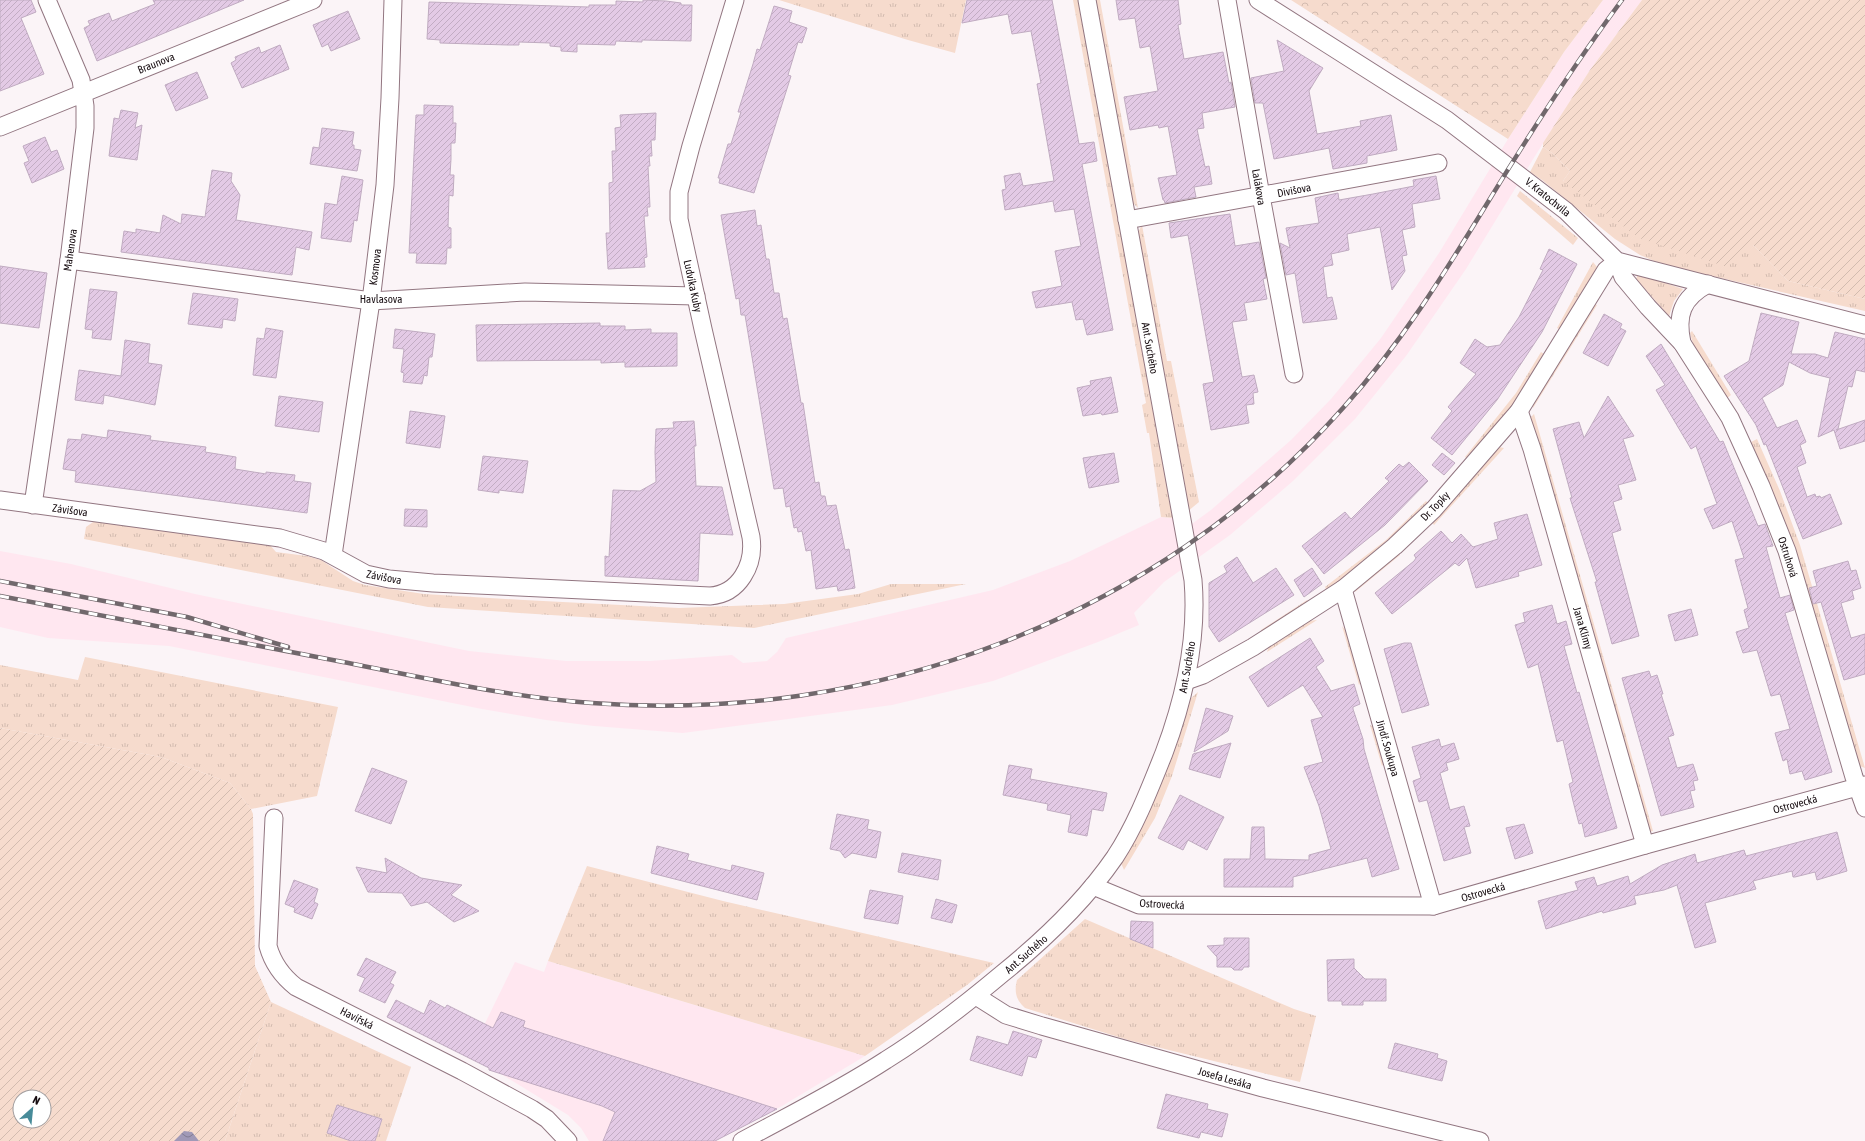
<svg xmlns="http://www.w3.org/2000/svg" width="1865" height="1141" viewBox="0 0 1865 1141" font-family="'Asap Condensed',sans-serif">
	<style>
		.built { fill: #ffe7f0 }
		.grass { fill: url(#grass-tufts) }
		.forest { fill: url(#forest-crowns) }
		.garden { fill: url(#garden-furrows); fill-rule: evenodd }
		.water { fill: url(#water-waves) }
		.building { fill: url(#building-hatch); stroke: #c0abc1 }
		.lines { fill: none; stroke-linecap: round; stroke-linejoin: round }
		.street-casing { stroke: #927681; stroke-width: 19 }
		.street { stroke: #fff; stroke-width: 17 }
		.rail-casing { stroke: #71686c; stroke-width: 4.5 }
		.rail { stroke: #fff; stroke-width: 3; stroke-dasharray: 9; stroke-linecap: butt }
		.labels { text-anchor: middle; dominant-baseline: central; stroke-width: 3; stroke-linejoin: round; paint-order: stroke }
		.street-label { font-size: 11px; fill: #160c10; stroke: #fff }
	</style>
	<defs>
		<pattern id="grass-tufts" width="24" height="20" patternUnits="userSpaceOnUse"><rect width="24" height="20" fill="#f6dbcd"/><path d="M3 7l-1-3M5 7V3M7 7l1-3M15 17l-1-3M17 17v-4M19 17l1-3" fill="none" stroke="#d2bbaf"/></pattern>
		<pattern id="forest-crowns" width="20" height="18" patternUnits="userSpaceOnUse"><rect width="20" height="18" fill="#f6dbcd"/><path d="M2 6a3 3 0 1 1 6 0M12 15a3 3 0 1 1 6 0" fill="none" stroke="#d2bbaf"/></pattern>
		<pattern id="garden-furrows" width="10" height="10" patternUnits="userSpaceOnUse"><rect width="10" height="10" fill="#f6dbcd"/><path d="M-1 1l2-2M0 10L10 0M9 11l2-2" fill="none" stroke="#d2bbaf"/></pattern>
		<pattern id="water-waves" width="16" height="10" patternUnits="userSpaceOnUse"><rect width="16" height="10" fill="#a099b7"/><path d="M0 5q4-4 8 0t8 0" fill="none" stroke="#817b93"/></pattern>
		<pattern id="building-hatch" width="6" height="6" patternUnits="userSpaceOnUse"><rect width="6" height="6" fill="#e3cae5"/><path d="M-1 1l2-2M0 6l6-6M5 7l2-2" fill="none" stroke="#c2acc3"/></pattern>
	</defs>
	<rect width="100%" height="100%" fill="#fbf4f7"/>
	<g class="built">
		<polygon points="1603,0 1642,0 1590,70 1535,156 1466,269 1406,356 1355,419 1293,481 1230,535 1164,582 1134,613 1139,625 1098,642 993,681 892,705 683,733 594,726 546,720 482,709 169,646 48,638 0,627 0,551 71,564 195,594 469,651 566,661 650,661 732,655 743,663 767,661 777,652 786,638 993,590 1070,561 1161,517 1173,518 1178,534 1211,510 1291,440 1331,399 1381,338 1439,253 1508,139 1564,52"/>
		<polygon points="548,961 598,976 865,1056 782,1106 715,1141 589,1141 581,1128 568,1115 501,1074 489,1070 489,1067 468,1058 515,962 544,972"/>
	</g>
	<g class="grass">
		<polygon points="779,0 966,0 955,53 908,40"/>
		<polygon points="1073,0 1079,0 1173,518 1161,517 1149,433 1147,433 1142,405 1146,403"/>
		<polygon points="1095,0 1100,0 1138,208 1132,202"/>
		<polygon points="1543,147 1552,153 1570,171 1563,181 1753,245 1788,281 1865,299 1865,311 1681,269 1654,261 1640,255 1615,239 1542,180 1530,172"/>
		<polygon points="1520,191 1578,238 1573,245 1517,196"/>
		<polygon points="1142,225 1167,361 1171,361 1199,502 1187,512 1137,234"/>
		<polygon points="1593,262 1597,267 1561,330 1557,328"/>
		<polygon points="1638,274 1683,289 1674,301 1669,316 1636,279"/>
		<polygon points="1594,304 1597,305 1533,408 1532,402"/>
		<polygon points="1692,331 1731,395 1726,399 1694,347 1690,333"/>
		<path d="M1541,352L1546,355C1524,393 1497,426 1469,460L1465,457L1516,393Z"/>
		<polygon points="1534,414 1653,831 1649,832 1530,418"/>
		<polygon points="1757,439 1780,491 1800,545 1865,768 1857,765 1793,543 1751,442"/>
		<polygon points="1499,447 1504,448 1434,525 1431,521"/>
		<polygon points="1426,501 1429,504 1422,512 1353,572 1327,591 1325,587 1386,540"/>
		<polygon points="96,520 269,544 276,552 307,556 321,560 353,581 365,585 424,594 524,600 679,608 784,604 858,594 891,584 966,584 754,628 428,607 84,539 86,527"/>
		<polygon points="1398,552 1400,555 1355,592 1357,586"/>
		<polygon points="1307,600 1310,603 1262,632 1261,630"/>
		<polygon points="1317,620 1267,652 1269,646 1308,621"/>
		<polygon points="1342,626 1348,633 1362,681 1359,685"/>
		<polygon points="85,657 338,707 317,796 251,809 230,783 161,757 0,728 0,665 78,680"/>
		<path d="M1198,692L1172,776L1155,818L1124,870L1121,863C1152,812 1171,756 1190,699Z"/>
		<polygon points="1370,725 1376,728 1386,760 1382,766"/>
		<polygon points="587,866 723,901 994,963 967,985 865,1056 548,961"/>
		<path d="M1085,919L1294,1009L1316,1016L1300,1082L1128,1040L1025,1008C1016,1000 1014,992 1017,980Z"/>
		<polygon points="271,1002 411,1067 386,1141 225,1141"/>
	</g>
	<polygon class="forest" points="1291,0 1603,0 1564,52 1508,139"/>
	<g class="garden">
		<polygon points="1642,0 1865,0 1865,299 1788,281 1753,245 1727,267 1639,238 1563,181 1570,171 1552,153 1543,147 1543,143 1590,70"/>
		<path d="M0,728L161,757L230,783L251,809L253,814L255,966L271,1002L225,1141H0ZM20,1097H44V1121H20Z"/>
	</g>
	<polygon class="water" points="184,1131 192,1132 199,1141 174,1141"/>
	<g class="building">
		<polygon points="0,0 31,0 36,12 21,18 44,74 0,91"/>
		<polygon points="153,0 244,0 97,61 84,28 90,25 88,21 109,13 112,21 155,4"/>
		<polygon points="643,0 666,1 681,3 681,5 692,5 691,41 642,40 642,42 616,41 615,45 577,44 577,52 561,51 561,47 550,46 550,43 519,42 519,45 508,45 440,43 440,40 427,39 429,2 589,7 589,5 616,5 616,1 643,2"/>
		<polygon points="967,0 1052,0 1079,144 1094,142 1097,161 1082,164 1113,330 1087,335 1083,319 1076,320 1072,302 1036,308 1032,292 1062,286 1055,251 1081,246 1074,209 1055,212 1053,201 1005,210 1002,190 1006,189 1004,176 1020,173 1023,186 1054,181 1037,84 1041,83 1031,31 1012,34 1008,14 962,23"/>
		<polygon points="1116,0 1178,0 1181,24 1178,25 1184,59 1223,52 1229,83 1231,82 1235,107 1202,113 1204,128 1197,129 1205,167 1209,166 1212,184 1194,187 1196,197 1165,203 1164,200 1163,200 1158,178 1177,175 1168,126 1159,128 1158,125 1130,130 1124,97 1158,91 1150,46 1140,48 1135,18 1119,20"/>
		<polygon points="774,6 792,11 789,22 807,28 802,43 798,42 788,75 791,76 754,193 719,183 720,178 718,178 728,144 731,144 741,112 738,112 753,64 757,49 760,50"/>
		<polygon points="348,11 360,39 331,51 328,44 322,47 313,25"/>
		<polygon points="1277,40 1323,68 1309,91 1317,134 1361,126 1360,121 1391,115 1397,150 1367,156 1367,163 1333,169 1329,148 1274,159 1263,103 1255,103 1251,78 1284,71"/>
		<polygon points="280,45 289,69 242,88 231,63 236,60 235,57 259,47 261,53"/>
		<polygon points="197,72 208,98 176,111 165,85"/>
		<polygon points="424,105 453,106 453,123 456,123 455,143 451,143 451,159 450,175 454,175 453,196 449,195 448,227 451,228 451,248 447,248 446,264 416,263 417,253 409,253 416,115 424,115"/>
		<polygon points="121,110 138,113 135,128 142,125 137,160 109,156 114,118 119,119"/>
		<polygon points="656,113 655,140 651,140 652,156 649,156 650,166 648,166 650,207 647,207 648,216 644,216 647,257 644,258 645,267 608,269 606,233 610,233 609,183 613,182 612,151 616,151 615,128 621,127 620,115"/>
		<polygon points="322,128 354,132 352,145 354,145 354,149 361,150 357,171 310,164 313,147 319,148"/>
		<polygon points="45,137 51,152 57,150 64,169 32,183 24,163 29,161 23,146"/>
		<polygon points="212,170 232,173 231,181 240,195 236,220 312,232 309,250 296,247 292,275 121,252 124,231 136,233 136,229 160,233 163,215 181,224 182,214 205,217"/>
		<polygon points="342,176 363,180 357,221 354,220 351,242 321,238 325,203 337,205"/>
		<polygon points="1436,176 1440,199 1412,204 1415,227 1402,230 1407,255 1402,256 1405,271 1392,290 1380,227 1347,234 1349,250 1331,254 1333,265 1323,267 1327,298 1332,297 1337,319 1303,323 1295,273 1286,275 1280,243 1290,248 1286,228 1319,223 1315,198 1338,193 1339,200 1373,194 1414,186 1413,180"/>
		<polygon points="755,210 757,226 761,225 766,259 769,259 774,293 779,293 783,319 787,318 801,403 803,403 815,483 819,482 821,496 825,496 827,506 836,505 845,550 849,549 855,588 838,591 837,586 816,589 811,550 806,551 802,531 798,532 797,527 794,528 790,506 786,507 783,488 774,489 745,315 741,315 739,298 736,299 721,215"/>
		<polygon points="1230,214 1235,246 1259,242 1266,278 1263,279 1267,299 1244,303 1247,320 1232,322 1242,377 1254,375 1258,392 1253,393 1254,404 1246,405 1249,423 1211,430 1203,384 1214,382 1188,235 1171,238 1169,223"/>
		<polygon points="1549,249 1577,264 1542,332 1497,400 1452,455 1431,438 1452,411 1448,407 1476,374 1460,363 1475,339 1487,347 1500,345 1519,317 1543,270 1540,269"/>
		<polygon points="0,266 47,273 39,328 0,323"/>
		<polygon points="90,289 117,292 111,340 92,338 93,330 85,329"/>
		<polygon points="193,293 238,299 235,321 223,319 222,328 188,324"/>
		<polygon points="1761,313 1799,322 1791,354 1815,354 1828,358 1835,332 1865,339 1865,372 1856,370 1852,387 1848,386 1838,429 1836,430 1865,420 1865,441 1840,449 1834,430 1818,437 1830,378 1810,373 1789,362 1783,385 1762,398 1777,428 1797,420 1806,442 1800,445 1806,463 1797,467 1807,497 1815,494 1816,497 1820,496 1821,498 1830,494 1842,524 1803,539 1766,444 1764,445 1756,425 1724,376 1749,361"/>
		<polygon points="1604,314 1622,324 1620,328 1626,331 1608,366 1583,353"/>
		<polygon points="600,323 600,326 625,326 625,330 651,329 651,333 677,333 677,366 625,367 625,362 601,363 601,360 477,361 476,325"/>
		<polygon points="266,328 283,331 276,378 253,375 257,338 264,339"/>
		<polygon points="395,329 435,334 432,357 429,357 427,376 424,375 422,384 403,382 404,373 401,372 404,349 393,348"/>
		<polygon points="125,340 150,344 148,363 162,365 155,405 104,395 103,404 75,400 79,370 121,376"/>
		<polygon points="1661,344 1720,442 1723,441 1758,526 1765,524 1773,546 1766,547 1780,598 1790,595 1794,610 1785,613 1832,772 1805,780 1802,771 1790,774 1787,759 1783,761 1775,733 1790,729 1780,694 1771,696 1757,650 1743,653 1736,632 1749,628 1744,610 1748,608 1735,560 1744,558 1732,521 1713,529 1704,509 1717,504 1696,446 1691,449 1656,390 1665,385 1646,356"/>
		<polygon points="1111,377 1118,412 1102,415 1101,413 1083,416 1077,388 1091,385 1090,381"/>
		<polygon points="279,396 323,402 319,432 275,426"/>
		<polygon points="1608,396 1634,436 1623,439 1636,480 1618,485 1622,499 1613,502 1621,530 1612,533 1639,636 1612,644 1595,582 1597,582 1570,498 1572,498 1553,429 1579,422 1584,438"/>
		<polygon points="410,411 445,416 440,448 406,443"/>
		<polygon points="694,421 696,446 694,446 696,486 722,487 733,535 700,533 698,581 605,576 605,556 609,557 613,490 640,491 656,482 655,452 656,429 674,428 673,422"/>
		<polygon points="108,430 151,436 150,440 206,447 205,452 236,457 235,469 266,474 266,472 295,475 294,481 311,483 307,513 75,482 76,471 63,469 68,439 81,440 82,434 107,438"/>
		<polygon points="1114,453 1119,482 1089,488 1083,458"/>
		<polygon points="1442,453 1455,463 1444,475 1432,465"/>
		<polygon points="483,456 528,461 523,493 499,490 499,493 478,490"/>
		<polygon points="1409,462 1428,481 1385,525 1324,574 1302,546 1345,512 1351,519 1389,481 1385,478 1399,464 1403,467"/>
		<polygon points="405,509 427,510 427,527 404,526"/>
		<polygon points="1527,514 1542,565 1518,572 1519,576 1476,588 1467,558 1459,566 1455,563 1392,614 1375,593 1414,561 1416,558 1414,555 1441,531 1452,543 1461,534 1473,547 1498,539 1494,523"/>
		<polygon points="1237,557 1253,583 1276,568 1294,595 1219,642 1209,627 1209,583 1227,572 1224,566"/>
		<polygon points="1848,561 1851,571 1856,570 1861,588 1852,591 1854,599 1841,603 1851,638 1865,634 1865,674 1844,680 1821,602 1813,604 1809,588 1817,586 1813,571"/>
		<polygon points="1312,568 1322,584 1304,597 1294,580"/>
		<polygon points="1552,605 1557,624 1566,621 1572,644 1564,646 1577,693 1579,692 1617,828 1585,837 1582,823 1579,824 1573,801 1569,784 1573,782 1563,740 1557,742 1538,664 1528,668 1515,625 1525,622 1523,613"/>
		<polygon points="1691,609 1698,635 1675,641 1668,615"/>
		<polygon points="1310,638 1324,661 1316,667 1331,691 1354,684 1360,704 1353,707 1353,709 1363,739 1364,749 1399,869 1372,877 1367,858 1293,877 1293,887 1224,887 1224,859 1250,859 1252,827 1264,827 1265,859 1309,860 1309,855 1331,849 1319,806 1304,767 1323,762 1311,720 1323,717 1303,685 1268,707 1249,677"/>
		<polygon points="1404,643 1411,643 1429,705 1402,713 1384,649"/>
		<polygon points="1649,671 1651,677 1657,675 1663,694 1661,694 1674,735 1668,737 1677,768 1693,764 1698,780 1693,781 1695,790 1690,791 1694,807 1661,816 1622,678"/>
		<polygon points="1206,708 1233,716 1228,731 1194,752"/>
		<polygon points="1439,739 1441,747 1454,743 1459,759 1446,763 1448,770 1440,773 1450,810 1464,806 1470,826 1464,827 1471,853 1444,861 1427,800 1419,802 1413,781 1421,778 1412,747"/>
		<polygon points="1231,743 1220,778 1189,769 1193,754"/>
		<polygon points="1009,765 1032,769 1030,779 1107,793 1103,811 1092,809 1087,836 1068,832 1071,815 1047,810 1048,804 1003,795"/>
		<polygon points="372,768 407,781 391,824 355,811"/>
		<polygon points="1180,795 1224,817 1207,850 1188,840 1183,850 1158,838"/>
		<polygon points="837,814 869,820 867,829 881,832 876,858 852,853 845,858 840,851 830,849"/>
		<polygon points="1524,824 1533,853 1515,859 1506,828"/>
		<polygon points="1837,832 1847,871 1817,880 1815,872 1795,877 1793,877 1792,871 1753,881 1756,889 1705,903 1716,942 1695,948 1677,885 1664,890 1634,896 1636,904 1603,913 1602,911 1546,929 1538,901 1578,890 1575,882 1594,877 1597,886 1628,876 1630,884 1662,865 1695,854 1697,863 1744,850 1746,856"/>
		<polygon points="657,846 689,854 687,860 731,871 732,865 764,873 757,900 651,873"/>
		<polygon points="902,853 941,860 938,880 898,872"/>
		<polygon points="385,858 421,878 462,885 451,895 479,911 454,922 427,902 411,906 402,893 368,892 356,867 387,873"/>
		<polygon points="294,880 318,889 314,902 318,904 312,919 294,912 295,908 285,904"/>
		<polygon points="870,890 903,896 898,924 864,918"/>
		<polygon points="936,899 957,905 952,923 931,918"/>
		<polygon points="1131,921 1153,922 1153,948 1130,939"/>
		<polygon points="1224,938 1249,938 1249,967 1244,967 1242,970 1234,970 1231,967 1217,967 1217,957 1207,946 1224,945"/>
		<polygon points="366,958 396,972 390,983 394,985 385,1003 359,991 365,978 357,975"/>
		<polygon points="1354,959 1354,968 1365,979 1386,979 1386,1001 1363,1001 1363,1005 1342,1005 1342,1001 1328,1001 1327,960"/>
		<polygon points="396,1000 424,1014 430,1000 445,1008 447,1005 493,1028 501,1012 525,1021 523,1027 777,1109 715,1141 603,1141 615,1112 602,1106 489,1070 489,1068 387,1017"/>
		<polygon points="1013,1031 1042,1040 1036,1058 1028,1056 1022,1076 970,1060 977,1036 1008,1045"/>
		<polygon points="1395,1043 1438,1054 1437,1058 1447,1061 1442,1081 1388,1068"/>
		<polygon points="1166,1094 1208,1104 1207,1109 1228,1114 1222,1137 1201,1132 1199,1138 1157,1128"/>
		<polygon points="337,1105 382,1119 375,1141 351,1141 327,1133"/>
	</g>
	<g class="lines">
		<g class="street-casing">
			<g id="street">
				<polyline points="1227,0 1261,196 1294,374"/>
				<polyline points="1258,0 1447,120 1566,211 1617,261 1865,325"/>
				<polyline points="0,127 313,0"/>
				<polyline points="1127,220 1438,163"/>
				<polyline points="69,260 371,301 525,292 696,296"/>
				<path d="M1682,343C1676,315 1682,298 1708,284"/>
				<polyline points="1519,411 1532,449 1645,845"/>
				<path d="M0,500L280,538L324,551L366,574L389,579L433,583L710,596C739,594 755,565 751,537L703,329L679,219V192L691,146L735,0"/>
				<polyline points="33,505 69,260 85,128 85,106 81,80 47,0"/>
				<polyline points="333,555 371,301 385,185 390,98 393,0"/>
				<polyline points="1343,589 1433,906"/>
				<polyline points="1186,681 1203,675 1253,647 1343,589 1395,546 1434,509 1519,411 1606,270 1617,261 1623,277 1648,307 1682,343 1730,418 1761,486 1787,551 1854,777 1865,808"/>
				<path d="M274,818L268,946C273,964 282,976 296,987L462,1071L532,1109L547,1119L568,1141"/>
				<polyline points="1093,886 1139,905 1433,906 1645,845 1865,785"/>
				<polyline points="976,996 1006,1015 1042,1026 1263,1088 1480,1141"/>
				<path d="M742,1141C790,1115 840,1090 886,1060C928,1034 966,1004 1003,973C1045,939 1084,902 1115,857C1136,825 1150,788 1164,753C1185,697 1198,639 1193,580L1087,0"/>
			</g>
		</g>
		<use href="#street" class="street"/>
		<g class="rail-casing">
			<g id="rail">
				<polyline points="0,581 187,617 288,647"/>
				<path d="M0,596C115,618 229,640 343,662C426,678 508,697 592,703C873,724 1155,619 1343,408C1400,345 1444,274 1488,202C1530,133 1574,65 1622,0"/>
			</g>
		</g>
		<use href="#rail" class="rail"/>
	</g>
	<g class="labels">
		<g class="street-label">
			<text transform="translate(156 63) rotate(-22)">Braunova</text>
			<text transform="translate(1259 187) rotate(80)">Lalákova</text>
			<text transform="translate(1294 190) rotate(-11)">Divišova</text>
			<text transform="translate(1548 197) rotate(39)">V. Kratochvíla</text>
			<text transform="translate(70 250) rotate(-82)">Mahenova</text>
			<text transform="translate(375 267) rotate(-83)">Kosmova</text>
			<text transform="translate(693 286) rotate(78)">Ludvíka Kuby</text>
			<text x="381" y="299">Havlasova</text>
			<text transform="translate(1150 348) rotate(80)">Ant. Suchého</text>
			<text transform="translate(1435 506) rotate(-46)">Dr. Topky</text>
			<text transform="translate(70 510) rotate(8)">Závišova</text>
			<text transform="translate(1788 557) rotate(72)">Ostruhová</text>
			<text transform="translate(384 577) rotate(11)">Závišova</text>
			<text transform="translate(1583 628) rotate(74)">Jana Klímy</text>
			<text transform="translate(1187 667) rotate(-80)">Ant. Suchého</text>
			<text transform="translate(1388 748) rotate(74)">Jindř. Soukupa</text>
			<text transform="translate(1795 804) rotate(-15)">Ostrovecká</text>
			<text transform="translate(1483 892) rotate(-16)">Ostrovecká</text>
			<text transform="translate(1162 904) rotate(3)">Ostrovecká</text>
			<text transform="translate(1026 954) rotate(-41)">Ant. Suchého</text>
			<text transform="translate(357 1018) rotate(27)">Havířská</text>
			<text transform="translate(1225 1078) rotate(16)">Josefa Lesáka</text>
		</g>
	</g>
	<g transform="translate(32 1109) rotate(27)"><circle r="19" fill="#ffffff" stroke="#a29e9f"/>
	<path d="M0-3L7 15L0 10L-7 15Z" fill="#478b99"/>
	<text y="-6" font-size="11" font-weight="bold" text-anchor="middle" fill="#160c10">N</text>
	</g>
</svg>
